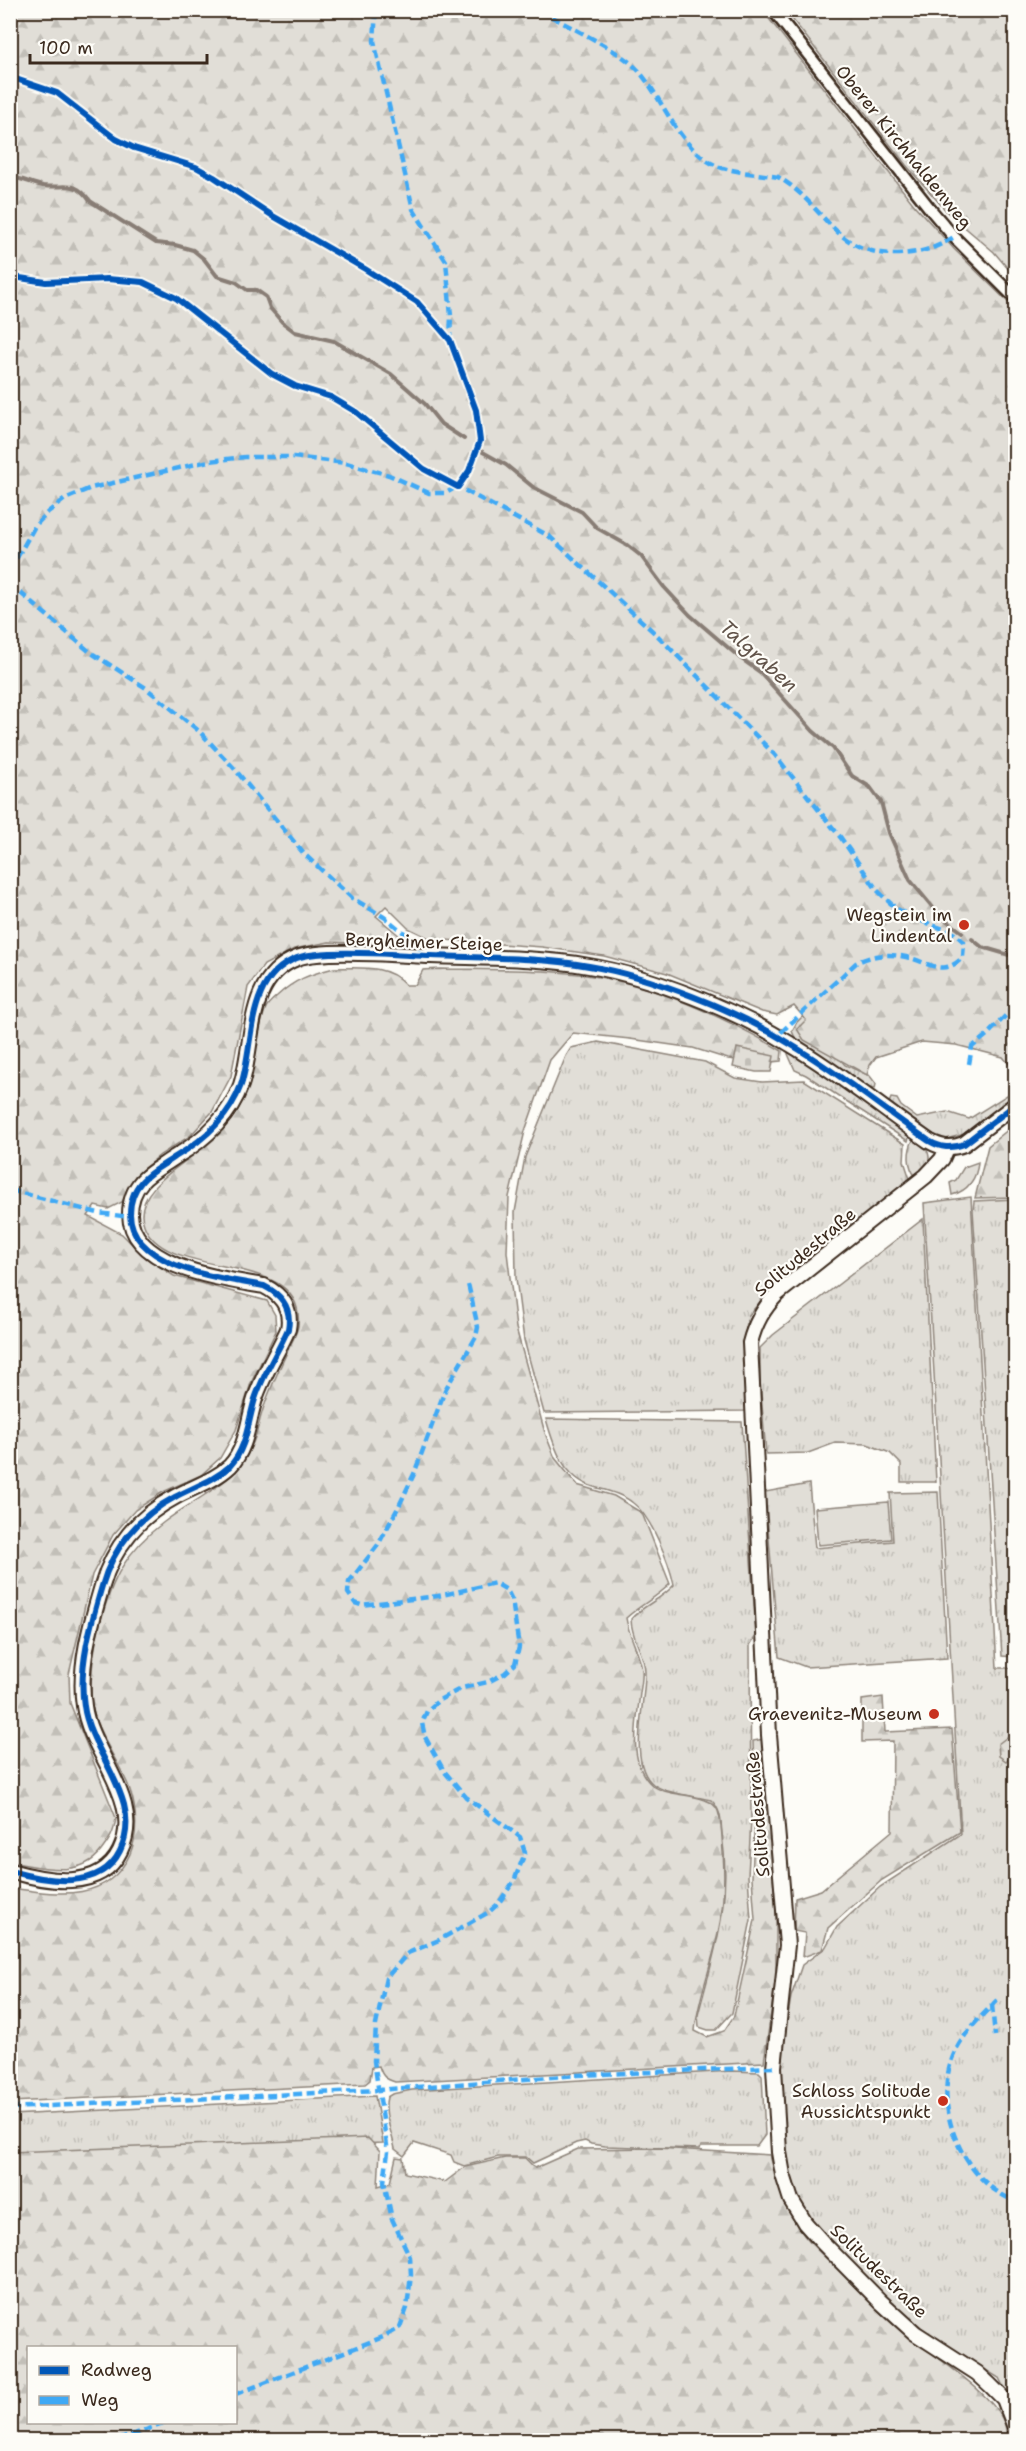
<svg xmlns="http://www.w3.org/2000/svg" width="1026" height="2451" viewBox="0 0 1026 2451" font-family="'Shantell Sans',sans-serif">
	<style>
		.grass { fill: url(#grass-tufts); stroke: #8e847a; stroke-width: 1.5 }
		.forest { fill: url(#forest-firs); stroke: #8e847a; stroke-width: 1.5; fill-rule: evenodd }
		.cemetery { fill: url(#cemetery-stones); stroke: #8e847a; stroke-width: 1.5 }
		.pitch { fill: #e1ded7; stroke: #8e847a; stroke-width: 1.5 }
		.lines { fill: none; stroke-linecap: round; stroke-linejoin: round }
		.stream { stroke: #887d74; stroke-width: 4 }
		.minor-casing { stroke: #3b2a1e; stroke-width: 15 }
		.tertiary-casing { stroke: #3b2a1e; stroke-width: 18 }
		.minor { stroke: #fdfcf7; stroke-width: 10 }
		.tertiary { stroke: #fdfcf7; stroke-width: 14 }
		.quiet { stroke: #3fa9f5; stroke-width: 4.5; stroke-dasharray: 9 4.5; stroke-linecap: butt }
		.cycleway-casing { stroke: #fdfcf7; stroke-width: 10 }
		.cycleway { stroke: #0057b8; stroke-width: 6 }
		.poi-dot { fill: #c8321e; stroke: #fdfcf7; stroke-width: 2 }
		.labels { text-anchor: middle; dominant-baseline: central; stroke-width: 4.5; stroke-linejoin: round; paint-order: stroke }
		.street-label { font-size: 18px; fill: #3b2a1e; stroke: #fdfcf7 }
		.poi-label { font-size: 18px; fill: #3b2a1e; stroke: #fdfcf7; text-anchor: end }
		.water-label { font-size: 20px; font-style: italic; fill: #615349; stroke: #fdfcf7 }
	</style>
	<defs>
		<pattern id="grass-tufts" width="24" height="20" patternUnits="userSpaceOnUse" patternTransform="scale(1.5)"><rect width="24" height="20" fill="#e1ded7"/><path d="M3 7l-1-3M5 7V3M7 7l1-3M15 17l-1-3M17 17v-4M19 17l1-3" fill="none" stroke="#c2bfb8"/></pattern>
		<pattern id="forest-firs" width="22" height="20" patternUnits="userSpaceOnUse" patternTransform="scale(1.5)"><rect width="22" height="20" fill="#e1ded7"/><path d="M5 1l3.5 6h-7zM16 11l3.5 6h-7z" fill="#c2bfb8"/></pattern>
		<pattern id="cemetery-stones" width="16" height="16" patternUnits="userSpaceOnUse" patternTransform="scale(1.5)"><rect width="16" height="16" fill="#e1ded7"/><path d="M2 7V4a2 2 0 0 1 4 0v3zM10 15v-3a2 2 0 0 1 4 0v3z" fill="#c2bfb8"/></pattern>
	</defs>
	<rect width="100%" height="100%" fill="#fdfcf7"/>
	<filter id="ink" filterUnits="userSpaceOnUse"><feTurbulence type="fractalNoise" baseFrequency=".0167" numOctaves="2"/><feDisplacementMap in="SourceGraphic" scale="12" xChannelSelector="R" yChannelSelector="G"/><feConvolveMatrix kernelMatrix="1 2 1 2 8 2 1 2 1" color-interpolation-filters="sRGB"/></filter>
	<g filter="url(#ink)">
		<g class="grass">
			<polygon points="803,1016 845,1065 870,1076 876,1084 875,1089 869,1088 796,1040 792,1031 797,1022"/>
			<polygon points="598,1042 705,1062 735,1078 762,1082 804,1080 905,1144 904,1161 911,1182 764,1297 748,1316 744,1341 746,1411 544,1413 524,1340 516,1278 515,1212 525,1157 566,1056 571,1048"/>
			<polygon points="789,1050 910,1134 908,1141 806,1075 795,1070 788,1054"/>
			<polygon points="1015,1090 1015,1097 969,1133 946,1139 927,1132 889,1103 891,1098 897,1099 901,1106 917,1118 947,1112 969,1119"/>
			<path d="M914,1138C925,1146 932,1152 928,1166L916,1177C907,1166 907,1151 914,1138Z"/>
			<path d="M978,1162C977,1178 968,1191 952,1195L950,1183L956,1180L964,1167Z"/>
			<polygon points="971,1197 997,1668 1016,1668 1015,2410 999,2378 938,2341 881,2294 821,2232 797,2201 786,2157 781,2059 791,1997 802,1965 825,1948 837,1927 880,1887 961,1834 924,1203"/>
			<polygon points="1015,1199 1016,1199 1015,1657 1002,1656 973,1210 974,1201"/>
			<polygon points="923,1219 936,1482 901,1482 901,1464 890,1453 867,1444 835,1443 808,1453 766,1454 760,1381 760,1348 773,1335"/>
			<path d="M546,1419L742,1422L756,1636L750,1645L751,1820L748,1876L751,1920L732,2013L716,2030H708L699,2027L698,2015C715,1950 732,1901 722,1834C721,1821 721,1809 711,1800C696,1796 666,1794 653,1784C627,1763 646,1701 645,1672C645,1654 631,1639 631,1619C643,1605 662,1599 674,1585C669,1562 651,1516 633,1503C622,1494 608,1491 594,1487C563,1478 554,1447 546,1419Z"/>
			<polygon points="809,1484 815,1548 893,1541 890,1493 938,1492 947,1658 806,1667 779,1657 765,1492"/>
			<path d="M732,2071L759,2072L762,2075L765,2135L757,2146H701L700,2149L605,2146L591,2144L585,2141L576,2143L533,2163L526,2157H498L464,2166L454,2162L451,2155L414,2143L404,2156L395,2149C392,2132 383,2114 387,2097L392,2094L412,2090Z"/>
			<polygon points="375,2096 383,2143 11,2158 11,2115"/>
		</g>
		<g class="forest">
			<path d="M10,11H763L915,206L954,249L1016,310L1015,1071L1003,1057L956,1045L922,1042L876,1057L870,1065L867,1075L804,1040L797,1029L806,1020L794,1006L777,1015L762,1012L667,973L604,956L542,947L431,939L408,928L386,906L376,916L401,937L394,945L329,942L294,949L264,965L248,987L231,1076L212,1112L190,1136L160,1155L135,1176L122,1202L108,1209L95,1206L88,1216L122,1234L146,1258L174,1276L267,1301L275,1315L276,1331L251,1383L236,1430L220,1458L201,1475L163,1492L135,1510L113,1535L92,1575L69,1674L70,1703L116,1818C114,1833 110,1839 101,1851C80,1879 41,1867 10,1862Z"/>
			<polygon points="786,11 1015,11 1015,277 994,252 948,213 906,165"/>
			<path d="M334,968C360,968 388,964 406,985H415L423,970L440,969C498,970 558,968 614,980C669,992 733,1022 782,1051L781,1061L761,1063L728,1059L693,1048L630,1039L573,1033L550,1060L525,1131L509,1197L507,1252L516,1328L545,1433L555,1458L577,1485L614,1496L642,1513L670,1584C656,1598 640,1605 626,1618C629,1637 640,1654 642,1670C643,1677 641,1686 640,1693C637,1721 627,1763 652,1785C667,1798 711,1792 718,1811C722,1823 722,1839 723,1852C725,1880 724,1906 718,1933C712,1966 698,1997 695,2031L707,2037L724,2031L734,2016L755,1920L752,1878L755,1811L753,1741L764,1739L776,1914V1977L764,2062L395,2082C385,2079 382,2076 379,2066L372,2067L370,2080L365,2084L11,2102V1888C55,1894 107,1904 130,1854C138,1835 137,1810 130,1790C121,1764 101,1741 94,1714C87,1691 94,1647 100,1624C112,1578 126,1551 164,1522C186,1505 212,1493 233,1474C241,1467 247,1456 251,1447C258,1434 259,1418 265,1404C271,1386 280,1368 288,1350C291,1343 297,1334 298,1326C307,1248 165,1283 144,1225C130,1188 192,1160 213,1140C232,1122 247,1099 252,1074C256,1053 258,1030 265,1010C267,1004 272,1000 277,996C295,979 311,974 334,968Z"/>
			<polygon points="1015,1124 1015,1197 975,1198 988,1146"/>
			<polygon points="883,1697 885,1732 952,1729 960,1832 882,1880 828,1928 822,1950 803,1957 805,1933 794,1931 795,1898 821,1890 892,1831 893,1741 862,1742 862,1700"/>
			<polygon points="1015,1731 1015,1753 1006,1761 999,1756 998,1744"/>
			<path d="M368,2138L380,2151L378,2186L390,2183L396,2157L403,2158L405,2173L445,2182L465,2167L505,2158H525L535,2168L578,2149L658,2148L770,2155C777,2182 785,2208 801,2231C810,2245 825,2256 836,2268C856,2287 874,2308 895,2326C916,2345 1022,2407 1004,2440H11V2152ZM28,2348H236V2422H28Z"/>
		</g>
		<polygon class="cemetery" points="737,1048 774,1056 771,1072 756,1072 733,1067"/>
		<polygon class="pitch" points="888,1502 891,1539 818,1545 815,1508"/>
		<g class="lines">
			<g class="stream">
				<path d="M10,177C22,178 32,184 43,186C66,189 74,179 90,201L156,243L175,245L193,250L204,259L217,276L236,282L247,290H256L266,297L270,308L282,322L295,332L334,341L391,374L425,404L441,424L464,439"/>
				<polyline points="481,451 506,465 533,487 582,512 597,528 627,545 641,556 664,587 690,615 739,657 760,672 813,731 833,748 852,776 870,787 881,802 889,833 910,880 939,915 962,932"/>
				<polyline points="972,939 982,947 1016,957"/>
			</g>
			<g class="minor-casing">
				<polyline id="minor" points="773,10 931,210 954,237 1016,299"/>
			</g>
			<g class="tertiary-casing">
				<g id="tertiary">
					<path d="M947,1148L942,1159L926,1176L777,1294C763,1309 755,1323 750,1343L769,1735L787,1945L774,2067L779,2152L783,2175L791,2200L805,2223L822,2242L881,2302L915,2333L977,2373L990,2385L1004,2399L1016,2430"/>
					<path d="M10,1871C46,1881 100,1892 120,1851C145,1800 90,1754 84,1706C78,1667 91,1623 102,1586C113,1547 139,1516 175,1497C193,1487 214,1481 230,1466C247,1448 248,1421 255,1399C263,1374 278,1352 288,1329C292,1309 282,1295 264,1286C224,1279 131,1268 130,1214C130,1201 134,1190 142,1181C151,1171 164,1165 175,1157C204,1140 229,1118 241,1085C255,1042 245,978 297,958C322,948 401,955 431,956C483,958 537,957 589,966C650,976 738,1011 790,1044C839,1073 883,1109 929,1141C941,1148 951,1149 964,1144L1016,1104"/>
				</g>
			</g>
			<use href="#minor" class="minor"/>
			<use href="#tertiary" class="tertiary"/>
			<g class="quiet">
				<polyline points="376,10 374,41 413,209 446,261 451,316 450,340"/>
				<path d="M540,10C566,26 619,49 638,70C664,100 678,147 715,165C729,172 762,174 778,177C825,204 833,255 898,254C920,253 935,249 954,237"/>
				<path d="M453,484L549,536L658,636L775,755L841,838L877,890L887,900L897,909L914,918L954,933L964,942L963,957C943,978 929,962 906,957C889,953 871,955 856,963L777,1036"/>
				<polyline points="10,570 35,526 48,512 65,499 91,488 209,461 245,457 293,457 346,463 389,475 429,493 446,493 458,486"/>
				<polyline points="10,584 90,652 146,688 199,731 233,767 304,854 352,898 384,917 417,943 419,956"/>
				<polyline points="1016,654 1016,700"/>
				<polyline points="969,1064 972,1047 987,1035 1016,1005"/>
				<polyline points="10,1190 98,1213 130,1217"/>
				<path d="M997,2000C980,2018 961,2035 952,2059C934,2109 961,2175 1008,2198"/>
				<polyline points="992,2005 995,2036"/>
				<polyline points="10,2108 378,2090 578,2075 774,2067"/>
				<polyline points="236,2394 383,2337 400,2327 407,2308 411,2275 410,2257 392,2219 384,2182 388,2152 374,2061 376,2025 386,1978 408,1953 439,1940 489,1912 498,1904 514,1881 525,1853 520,1837 466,1797 444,1771 425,1737 422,1723 427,1711 439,1700 462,1688 488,1682 505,1673 515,1664 519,1647 512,1600 507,1590 495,1583 438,1596 361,1605 355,1603 348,1593 349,1582 378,1545 399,1506 414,1474 445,1390 476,1337 478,1327 468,1284"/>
				<polyline points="118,2440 168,2422"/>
			</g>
			<g class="cycleway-casing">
				<g id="cycleway">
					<polyline points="10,77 57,93 116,139 134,148 196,167 214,177 273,216 365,269 417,302 450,340 476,410 480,441 469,471 458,487 424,469 356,412 331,397 295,386 272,374 176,298 143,282 107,279 46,282 20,278 10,274"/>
					<path d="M10,1871C46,1881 100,1892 120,1851C145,1800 90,1754 84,1706C78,1667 91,1623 102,1586C113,1547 139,1516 175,1497C193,1487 214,1481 230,1466C247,1448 248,1421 255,1399C263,1374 278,1352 288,1329C292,1309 282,1295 264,1286C224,1279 131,1268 130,1214C130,1201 134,1190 142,1181C151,1171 164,1165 175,1157C204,1140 229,1118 241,1085C255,1042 245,978 297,958C322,948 401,955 431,956C483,958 537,957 589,966C650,976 738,1011 790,1044C839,1073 883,1109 929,1141C941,1148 951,1149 964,1144L1016,1104"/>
				</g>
			</g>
			<use href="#cycleway" class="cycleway"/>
		</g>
	</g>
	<g class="poi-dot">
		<circle cx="964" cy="925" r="6"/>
		<circle cx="934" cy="1714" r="6"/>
		<circle cx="943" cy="2101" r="6"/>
	</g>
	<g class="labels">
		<g class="street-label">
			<text transform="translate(904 147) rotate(51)">Oberer Kirchhaldenweg</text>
			<text transform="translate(424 942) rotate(2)">Bergheimer Steige</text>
			<text transform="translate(805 1252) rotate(-40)">Solitudestraße</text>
			<text transform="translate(758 1814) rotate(-95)">Solitudestraße</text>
			<text transform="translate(879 2271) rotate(44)">Solitudestraße</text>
		</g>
		<g class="poi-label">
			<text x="952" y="915">Wegstein im<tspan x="952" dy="21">Lindental</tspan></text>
			<text x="922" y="1714">Graevenitz-Museum</text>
			<text x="931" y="2091">Schloss Solitude<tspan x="931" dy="21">Aussichtspunkt</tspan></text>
		</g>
		<g class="water-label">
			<text transform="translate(759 656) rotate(42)">Talgraben</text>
		</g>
	</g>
	<rect width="1026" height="2451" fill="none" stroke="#fdfcf7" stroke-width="36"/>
	<rect x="18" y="18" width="990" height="2415" fill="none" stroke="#3b2a1e" stroke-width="2" filter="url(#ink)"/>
	<rect x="27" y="2346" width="210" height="78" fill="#fdfcf7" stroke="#afa8a0" stroke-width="1.5"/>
	<rect x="39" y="2366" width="30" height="9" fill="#0057b8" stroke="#afa8a0" stroke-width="1.5"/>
	<text x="81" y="2376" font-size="18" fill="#3b2a1e">Radweg</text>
	<rect x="39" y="2396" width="30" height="9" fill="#3fa9f5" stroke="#afa8a0" stroke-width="1.5"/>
	<text x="81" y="2406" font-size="18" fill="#3b2a1e">Weg</text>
	<path d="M30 54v9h177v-9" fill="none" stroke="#3b2a1e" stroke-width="3"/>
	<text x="39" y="54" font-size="18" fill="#3b2a1e" stroke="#fdfcf7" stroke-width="4.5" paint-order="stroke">100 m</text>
</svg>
